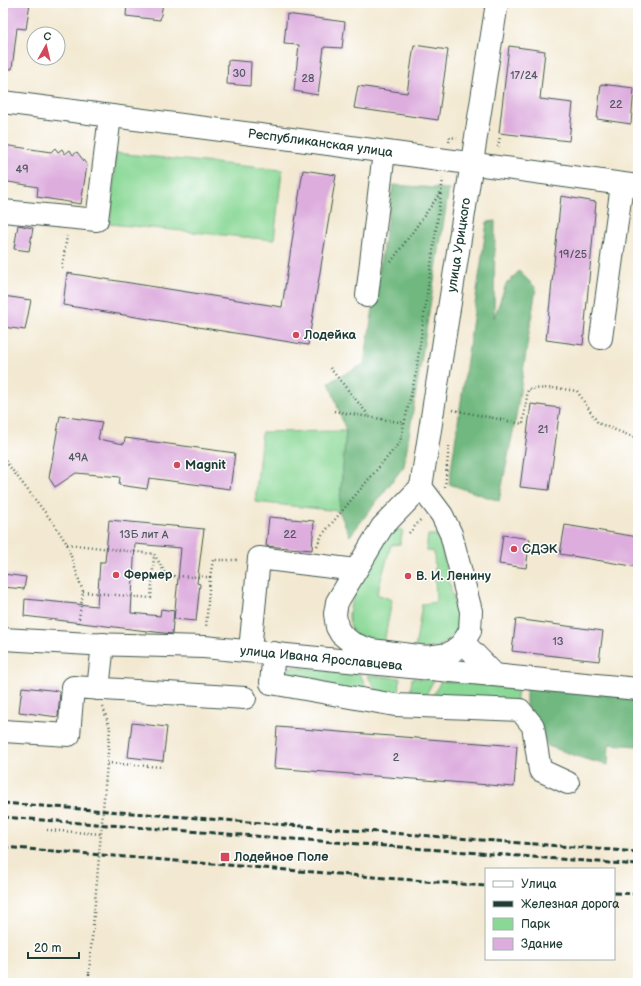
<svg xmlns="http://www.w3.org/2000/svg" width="641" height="986" viewBox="0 0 641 986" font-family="'Balsamiq Sans',sans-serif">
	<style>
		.green { fill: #8ad896; stroke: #548a65 }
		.forest { fill: #6fb87f; stroke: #477a5a }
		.building { fill: #ddadde }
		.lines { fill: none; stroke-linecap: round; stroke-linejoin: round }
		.minor-casing { stroke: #3f574c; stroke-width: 24 }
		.path { stroke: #3f574c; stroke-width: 2.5; stroke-dasharray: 1 3; stroke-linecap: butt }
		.minor { stroke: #fff; stroke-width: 22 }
		.rail { stroke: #1f3d34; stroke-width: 3; stroke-dasharray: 6 3; stroke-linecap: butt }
		.path-bridge { stroke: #3f574c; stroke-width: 2.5; stroke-dasharray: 1 3; stroke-linecap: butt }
		.poi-dot { fill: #d1495b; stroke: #fff; stroke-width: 1.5 }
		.labels { text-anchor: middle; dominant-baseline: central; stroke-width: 3; stroke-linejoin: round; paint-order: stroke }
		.number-label { font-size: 11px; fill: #4e595e }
		.street-label { font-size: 13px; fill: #1f3d34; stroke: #fff }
		.poi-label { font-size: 13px; font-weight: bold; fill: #1f3d34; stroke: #fff; text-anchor: start }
	</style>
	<rect width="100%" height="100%" fill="#fff"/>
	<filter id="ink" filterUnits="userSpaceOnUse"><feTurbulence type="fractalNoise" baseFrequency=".025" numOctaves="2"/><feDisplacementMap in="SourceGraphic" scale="8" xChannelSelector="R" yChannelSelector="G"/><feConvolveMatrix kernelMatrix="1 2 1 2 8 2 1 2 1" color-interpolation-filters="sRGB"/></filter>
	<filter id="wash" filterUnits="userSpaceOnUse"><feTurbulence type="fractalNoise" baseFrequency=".012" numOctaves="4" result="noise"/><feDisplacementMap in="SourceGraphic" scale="16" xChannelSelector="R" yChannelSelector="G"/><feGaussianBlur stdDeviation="0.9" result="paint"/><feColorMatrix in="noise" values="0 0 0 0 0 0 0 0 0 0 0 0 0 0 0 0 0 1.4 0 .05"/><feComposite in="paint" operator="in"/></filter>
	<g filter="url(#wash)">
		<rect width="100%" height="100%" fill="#f3e9d2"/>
		<g class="green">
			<polygon points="116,153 282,170 274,240 110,224"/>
			<polygon points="346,431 339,511 255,502 262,432"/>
			<path d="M393,528L403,530L400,544L391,545L377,594L392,600L384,643L355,635C346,621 348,611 354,596L389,530Z"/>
			<polygon points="428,535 437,535 440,541 458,620 455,634 439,648 415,649 422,604 436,602 434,552 426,550"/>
			<polygon points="281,666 359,673 371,694 279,679"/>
			<polygon points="367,675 400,678 399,698 379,695"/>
			<polygon points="412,678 434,680 424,698 410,697"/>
			<polygon points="441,681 518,688 516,705 431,699"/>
		</g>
		<g class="forest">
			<polygon points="393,185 449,189 404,466 350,536 339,511 346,431 329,382 364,364"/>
			<polygon points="495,221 494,318 506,284 519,271 536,288 516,417 499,501 449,484 487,222"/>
			<polygon points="526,678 638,689 638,746 609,744 608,765 585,759 548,746 526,706"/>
		</g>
		<g id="blocks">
			<g class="building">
				<polygon points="3,3 30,3 26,29 17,28 12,69 3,69"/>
				<polygon points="127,3 163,3 160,20 126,16"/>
				<polygon points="287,14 345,22 342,48 324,47 318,95 294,91 299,45 284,44"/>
				<polygon points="414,45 448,50 438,120 354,108 358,86 407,93"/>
				<polygon points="509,46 545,51 540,99 573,103 569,141 499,133"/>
				<polygon points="228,60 251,62 250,86 227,84"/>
				<polygon points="601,84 634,88 631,124 597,119"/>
				<polygon points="3,145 51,152 55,148 58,152 62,149 65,154 70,150 73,155 77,152 87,165 81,204 37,197 38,187 3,181"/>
				<polygon points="303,170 336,175 308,345 63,305 67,273 282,307"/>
				<polygon points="561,196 596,202 583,345 546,340"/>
				<polygon points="18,225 33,228 29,251 14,249"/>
				<polygon points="3,296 31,300 25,330 3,327"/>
				<polygon points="531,404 560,408 549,490 520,487"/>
				<polygon points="60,416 102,422 98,439 124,444 125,438 235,453 230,489 149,478 147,489 119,485 120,477 76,473 55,487 49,478"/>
				<polygon points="269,517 314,521 312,550 266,546"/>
				<polygon points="109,520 204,529 197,583 200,584 196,621 174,619 181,548 135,544 131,613 160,616 161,609 174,611 172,634 24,616 25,599 97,606 100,562 105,562"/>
				<polygon points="565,525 638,537 638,567 560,554"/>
				<polygon points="503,535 530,539 526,568 499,564"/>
				<polygon points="3,574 26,577 24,589 3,587"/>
				<polygon points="516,619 603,631 599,661 512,651"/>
				<polygon points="22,687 60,691 58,717 19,712"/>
				<polygon points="132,723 167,727 163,761 128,757"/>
				<polygon points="277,727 517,746 514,787 274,768"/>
			</g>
		</g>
	</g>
	<g filter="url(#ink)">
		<use href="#blocks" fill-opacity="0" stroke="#3f574c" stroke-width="1"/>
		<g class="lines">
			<g class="minor-casing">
				<g id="minor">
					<path id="s1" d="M3,102L299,140L638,186"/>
					<polyline points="3,211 97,220 110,116"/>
					<polyline points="367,296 384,152"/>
					<polyline points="601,338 622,185"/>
					<path id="s2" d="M421,487L497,3"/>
					<polygon points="421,487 442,515 451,534 471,611 470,631 462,644 449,654 427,657 371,650 352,643 341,634 337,627 335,614 337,602 382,527"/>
					<path id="s3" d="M3,639L90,644L204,647L638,689"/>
					<polyline points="463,642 494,674"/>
					<polyline points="250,650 259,558 356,570"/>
					<polyline points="274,653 271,683 395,705 520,710 533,726 540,770 568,783"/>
					<polyline points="98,689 103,644"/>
					<polyline points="3,731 69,735 73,687 245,698"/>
				</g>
			</g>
			<g class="path">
				<polyline points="449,142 450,137 457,138"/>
				<polyline points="498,147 500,136"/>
				<polyline points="391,262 441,192"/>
				<polyline points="62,268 67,236"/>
				<polyline points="330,368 370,417"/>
				<polyline points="453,410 523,424 528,389 555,388 577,391 598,423 638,439"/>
				<polyline points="334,411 405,423"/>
				<polyline points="3,458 54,524 67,544 83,592 78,625"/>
				<polyline points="445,487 449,446"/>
				<polyline points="409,533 422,518"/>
				<polyline points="67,544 154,554 167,576 210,577 206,628"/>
				<polyline points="317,546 322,535 400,442 416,373 443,179"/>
				<polyline points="210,577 213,560 238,560"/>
				<polyline points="83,592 151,598 154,555"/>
				<polyline points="103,707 110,728"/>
				<polyline points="107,763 163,767"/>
				<polyline points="47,830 101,834"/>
				<polyline points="89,983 89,973"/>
			</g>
			<use href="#minor" class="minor"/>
			<g class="rail">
				<polyline points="3,803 638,852"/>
				<polyline points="3,817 638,865"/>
				<polyline points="3,847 486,886"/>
				<polyline points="614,893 638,894"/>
			</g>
			<polyline class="path-bridge" points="89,973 110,728"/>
		</g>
	</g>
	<g class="poi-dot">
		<circle cx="296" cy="335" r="4"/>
		<circle cx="177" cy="465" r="4"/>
		<circle cx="514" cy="549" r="4"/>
		<circle cx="116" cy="575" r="4"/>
		<circle cx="408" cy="576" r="4"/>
		<rect x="220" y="852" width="10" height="10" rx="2"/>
	</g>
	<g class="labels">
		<g class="number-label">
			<text x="239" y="73">30</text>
			<text x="524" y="75">17/24</text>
			<text x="308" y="78">28</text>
			<text x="616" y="104">22</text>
			<text x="22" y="169">49</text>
			<text x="573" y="254">19/25</text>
			<text x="543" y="429">21</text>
			<text x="78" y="457">49А</text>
			<text x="144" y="534">13Б лит А</text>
			<text x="290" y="534">22</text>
			<text x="558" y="641">13</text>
			<text x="396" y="757">2</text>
		</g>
		<g class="street-label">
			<text stroke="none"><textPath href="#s1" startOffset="320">Республиканская улица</textPath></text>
			<text stroke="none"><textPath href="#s2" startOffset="245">улица Урицкого</textPath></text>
			<text stroke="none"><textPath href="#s3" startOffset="319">улица Ивана Ярославцева</textPath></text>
		</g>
		<g class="poi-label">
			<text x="304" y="335">Лодейка</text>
			<text x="185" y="465">Magnit</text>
			<text x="522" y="549">СДЭК</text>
			<text x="124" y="575">Фермер</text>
			<text x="416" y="576">В. И. Ленину</text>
			<text x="234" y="857">Лодейное Поле</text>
		</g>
	</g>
	<rect width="641" height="986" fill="none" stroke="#fff" stroke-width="16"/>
	<rect x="485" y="868" width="130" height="92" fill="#ffffff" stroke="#a5b1ae"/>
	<rect x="493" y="881" width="20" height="6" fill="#ffffff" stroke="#a5b1ae"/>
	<text x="521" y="888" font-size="12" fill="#1f3d34">Улица</text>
	<rect x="493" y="901" width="20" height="6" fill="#1f3d34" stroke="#a5b1ae"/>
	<text x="521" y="908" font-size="12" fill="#1f3d34">Железная дорога</text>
	<rect x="493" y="918" width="20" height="12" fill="#8ad896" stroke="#a5b1ae"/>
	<text x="521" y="928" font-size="12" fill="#1f3d34">Парк</text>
	<rect x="493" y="938" width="20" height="12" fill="#ddadde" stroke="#a5b1ae"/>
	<text x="521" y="948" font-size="12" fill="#1f3d34">Здание</text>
	<g transform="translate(46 46) rotate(8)"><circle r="19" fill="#ffffff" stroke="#a5b1ae"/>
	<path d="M0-3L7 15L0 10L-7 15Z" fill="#d1495b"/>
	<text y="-6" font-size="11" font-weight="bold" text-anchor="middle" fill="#1f3d34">С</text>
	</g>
	<path d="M28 952v6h51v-6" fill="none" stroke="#1f3d34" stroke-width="2"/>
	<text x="34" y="952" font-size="12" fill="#1f3d34" stroke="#ffffff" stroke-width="3" paint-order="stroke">20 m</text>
</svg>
